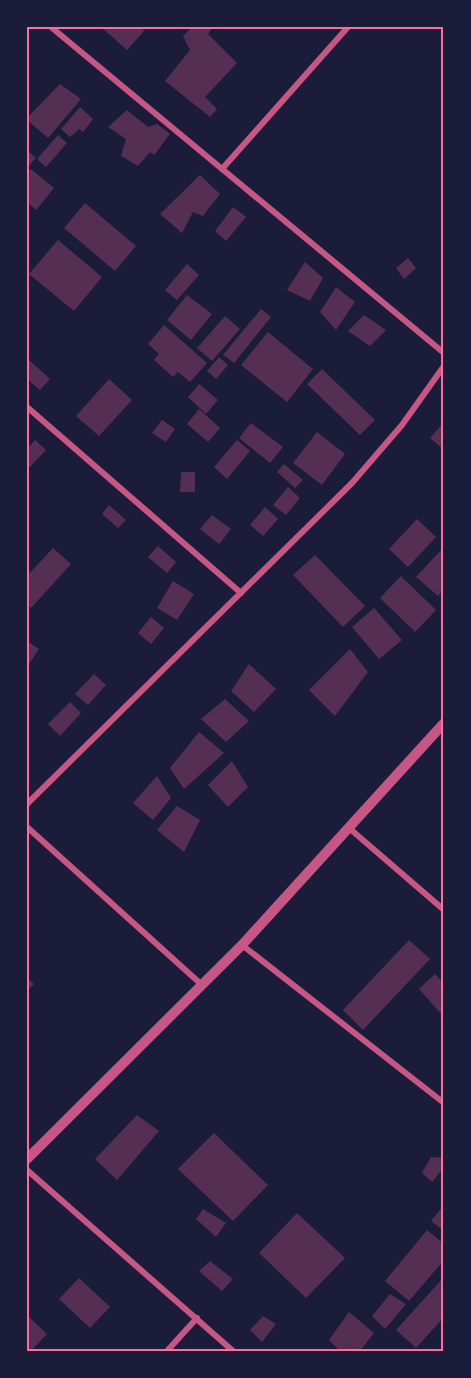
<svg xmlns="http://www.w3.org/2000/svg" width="471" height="1378" viewBox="0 0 471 1378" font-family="'Roboto Condensed',sans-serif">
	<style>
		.building { fill: #542f53 }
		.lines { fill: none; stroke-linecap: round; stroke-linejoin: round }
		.minor { stroke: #c65784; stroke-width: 6 }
		.tertiary { stroke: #c65784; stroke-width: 10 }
		.neatline { fill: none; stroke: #ff6b9d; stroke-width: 2 }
	</style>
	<rect width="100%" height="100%" fill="#1b1b3a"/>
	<g class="building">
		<polygon points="101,27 140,27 144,31 127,50"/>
		<polygon points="190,27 213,27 208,34 237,63 205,97 217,109 210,117 165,81 190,50 183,36 191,28"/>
		<polygon points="60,84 81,99 48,138 27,120 27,118"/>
		<polygon points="80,107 93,119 83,132 79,129 70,137 61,129"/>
		<polygon points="127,110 148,127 157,124 170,134 154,155 150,152 138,166 121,156 126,139 108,127"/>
		<polygon points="58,135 67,143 46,167 37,159"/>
		<polygon points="27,150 36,158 27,168"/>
		<polygon points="31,169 54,188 36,210 27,202 27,173"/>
		<polygon points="200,175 220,194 203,216 193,212 182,233 160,214"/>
		<polygon points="85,203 136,246 115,271 64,228"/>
		<polygon points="233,207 246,217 226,241 215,231"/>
		<polygon points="58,240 102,277 74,311 29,274"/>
		<polygon points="408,258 416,268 404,279 396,268"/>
		<polygon points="305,262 323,278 310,301 287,290"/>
		<polygon points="187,264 199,275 177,300 165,290"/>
		<polygon points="336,287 355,302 336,330 320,312"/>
		<polygon points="187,295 212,314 191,340 167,320"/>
		<polygon points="261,309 271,317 234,363 223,355"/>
		<polygon points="364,315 386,330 370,346 348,331"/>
		<polygon points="225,316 240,329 212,361 197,348"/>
		<polygon points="164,325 207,363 190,382 178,372 173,377 154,360 159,354 148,344"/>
		<polygon points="268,332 313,369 287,402 241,365"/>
		<polygon points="219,357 228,365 216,379 207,371"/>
		<polygon points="28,359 50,379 40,390 27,379 27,360"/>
		<polygon points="322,369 375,420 360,435 307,384"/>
		<polygon points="109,379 132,400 99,436 76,416"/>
		<polygon points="199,384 218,400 206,414 188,397"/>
		<polygon points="199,409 220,428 208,442 187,424"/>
		<polygon points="162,420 175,429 166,442 152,433"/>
		<polygon points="444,422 444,447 443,449 430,438"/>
		<polygon points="251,423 283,447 270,463 239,438"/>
		<polygon points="317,432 345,454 322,485 293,463"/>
		<polygon points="35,440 46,450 30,467 27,465 27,449"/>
		<polygon points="237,440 250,451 227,479 214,467"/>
		<polygon points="284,464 303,480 295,488 277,472"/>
		<polygon points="181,472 195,472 195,492 180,492"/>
		<polygon points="288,487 300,498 286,515 273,505"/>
		<polygon points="109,505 126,520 118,528 102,514"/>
		<polygon points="265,507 278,519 263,536 250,525"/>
		<polygon points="212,515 231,529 219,544 200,529"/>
		<polygon points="417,519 436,537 408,567 389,549"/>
		<polygon points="158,546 176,562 167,573 148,557"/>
		<polygon points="53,548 71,564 31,608 27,604 27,576"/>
		<polygon points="442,549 444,550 444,589 438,596 416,577"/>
		<polygon points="315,555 365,606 343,627 293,575"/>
		<polygon points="401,576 436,610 415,632 380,598"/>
		<polygon points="173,581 194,594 177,620 157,608"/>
		<polygon points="374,608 402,640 379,659 352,627"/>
		<polygon points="151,617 164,628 151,644 138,633"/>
		<polygon points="27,641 39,649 27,667"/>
		<polygon points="350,649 368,672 335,716 309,690"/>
		<polygon points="249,664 276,689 254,712 231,691"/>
		<polygon points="94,674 106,685 88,705 75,694"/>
		<polygon points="225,699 249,721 226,742 201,719"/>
		<polygon points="70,702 81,713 60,736 48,724"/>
		<polygon points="199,732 224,753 184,789 170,768"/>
		<polygon points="232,761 248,787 228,807 208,785"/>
		<polygon points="157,776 171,798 153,820 133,803"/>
		<polygon points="177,806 200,820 184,852 157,830"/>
		<polygon points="409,940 430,959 363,1030 343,1010"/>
		<polygon points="435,974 444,984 444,1017 419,989"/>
		<polygon points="27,978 34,984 27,991"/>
		<polygon points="137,1115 159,1131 117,1180 95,1159"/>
		<polygon points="214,1133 268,1185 233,1221 178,1169"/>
		<polygon points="431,1157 444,1158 444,1167 432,1182 422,1173"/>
		<polygon points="444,1205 444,1231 431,1221"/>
		<polygon points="203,1209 226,1223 216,1237 196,1219"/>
		<polygon points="297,1213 345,1258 306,1298 259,1253"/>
		<polygon points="427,1230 444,1244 444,1260 409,1301 385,1281"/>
		<polygon points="210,1261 233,1279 222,1291 199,1271"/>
		<polygon points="444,1277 444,1317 416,1348 396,1330"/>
		<polygon points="79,1278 110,1307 90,1328 59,1299"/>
		<polygon points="390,1294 406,1304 385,1329 372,1316"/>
		<polygon points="349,1312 374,1333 360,1351 340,1351 329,1340"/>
		<polygon points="27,1315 47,1334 31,1351 27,1351"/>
		<polygon points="263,1316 276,1324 262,1342 250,1330"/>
	</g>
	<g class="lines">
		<g class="minor">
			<polyline points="51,27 444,353"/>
			<polyline points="222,169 348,27"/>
			<polyline points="27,407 241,593"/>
			<polyline points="27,804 352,483 402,425 444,366"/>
			<polyline points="27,827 202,985"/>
			<polyline points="349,828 444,910"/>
			<polyline points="242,945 444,1103"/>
			<polyline points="27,1170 233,1351"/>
			<polyline points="167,1351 197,1318"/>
		</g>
		<polyline class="tertiary" points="27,1159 242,945 444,723"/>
	</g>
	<rect width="471" height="1378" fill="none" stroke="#1b1b3a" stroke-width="57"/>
	<rect x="28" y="28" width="414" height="1322" class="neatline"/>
</svg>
